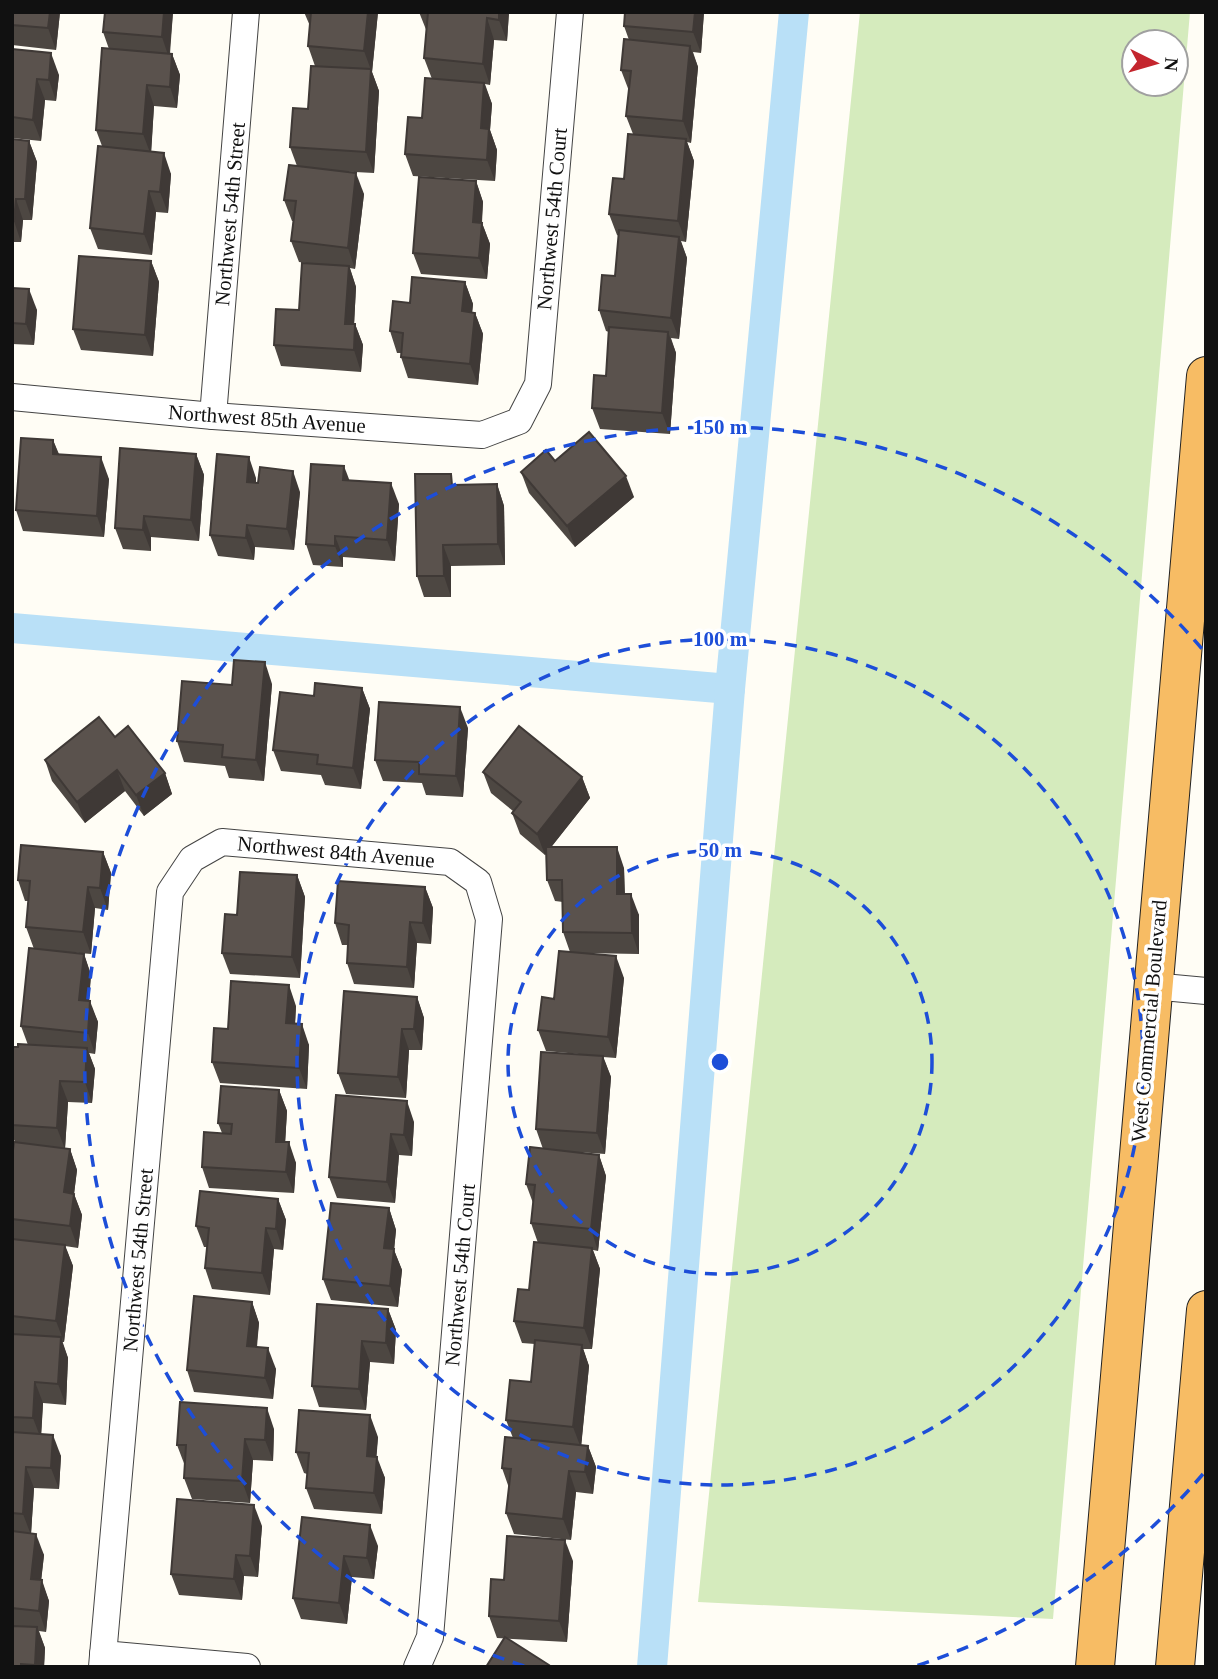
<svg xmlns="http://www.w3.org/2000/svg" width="1218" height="1679" viewBox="0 0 1218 1679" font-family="Georgia,serif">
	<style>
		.green { fill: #d5ebbd; fill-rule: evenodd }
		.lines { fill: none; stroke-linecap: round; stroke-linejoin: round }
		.canal { stroke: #b9e0f7; stroke-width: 30 }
		.minor-casing { stroke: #444; stroke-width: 28 }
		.trunk-casing { stroke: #222; stroke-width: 40 }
		.minor { stroke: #fff; stroke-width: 26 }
		.trunk { stroke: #f7bc64; stroke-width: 38 }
		.wall { fill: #4d4742 }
		.shaded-wall { fill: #3f3936 }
		.building { fill: #5a524d; stroke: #3f3936; stroke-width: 2 }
		.ring { fill: none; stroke: #1d4ed8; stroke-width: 3.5; stroke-dasharray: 12 9 }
		.labels { text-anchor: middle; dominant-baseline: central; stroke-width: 7; stroke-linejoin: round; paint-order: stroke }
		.street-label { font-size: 21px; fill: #111; stroke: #fff }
		.centre { fill: #1d4ed8; stroke: #fff; stroke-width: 3.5 }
		.ring-label { font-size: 21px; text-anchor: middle; font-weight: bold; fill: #1d4ed8; stroke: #fff; stroke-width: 7; stroke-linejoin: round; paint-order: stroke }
	</style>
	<rect width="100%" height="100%" fill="#fffdf5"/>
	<path class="green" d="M860,12H1190L1053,1619L698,1602ZM1134,42H1176V84H1134Z"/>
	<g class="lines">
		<g class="canal">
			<polyline points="12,628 730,689"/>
			<polyline points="652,1667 730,689 794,12"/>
		</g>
		<g class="minor-casing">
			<g id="minor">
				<polyline points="12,397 213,416 482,435 519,421 538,384 570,12"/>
				<polyline points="213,416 246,12"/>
				<polyline points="1152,986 1206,991"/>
				<polyline points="103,1654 247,1667"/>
				<polyline points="102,1667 170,892 192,859 222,842 450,862 478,882 489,919 430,1637 417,1667"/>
			</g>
		</g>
		<g class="trunk-casing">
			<g id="trunk">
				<polyline points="1095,1667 1206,376"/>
				<polyline points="1175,1667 1206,1310"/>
			</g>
		</g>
		<use href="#minor" class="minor"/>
		<use href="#trunk" class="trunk"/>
	</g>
	<g class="wall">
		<polygon points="12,12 60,12 56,50 12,45"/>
		<polygon points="173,12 170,54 172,54 180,75 177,108 154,106 151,151 171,174 168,213 156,212 152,255 98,249 90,228 102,146 96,130 109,49 103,32"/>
		<polygon points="304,12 378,12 372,72 379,91 374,173 336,171 364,194 355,269 350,268 356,287 354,324 355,324 363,345 361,372 281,366 274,345 299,310 306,263 299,262 291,241 293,221 292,221 284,200 297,166 290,147 308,109 315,66 308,46 310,26"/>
		<polygon points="419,12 509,12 507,41 494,40 490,85 485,84 492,104 490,130 497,150 495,181 413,176 405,154 422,118 432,79 424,58 427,32"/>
		<polygon points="704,12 701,53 693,52 698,67 691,143 687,142 694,161 686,242 681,241 687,258 679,339 671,338 676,353 670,434 600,429 592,408 606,376 609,332 606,331 599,310 615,276 619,236 617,235 609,214 624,179 633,134 626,116 629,91 621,70 629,40 624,26"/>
		<polygon points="12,49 59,75 56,101 45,100 41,141 12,138"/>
		<polygon points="12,139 29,141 37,162 32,220 23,220 21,242 12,242"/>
		<polygon points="476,181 483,202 482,223 490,244 487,279 421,274 413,253"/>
		<polygon points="151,261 159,282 153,356 81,350 73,329"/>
		<polygon points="465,282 473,304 472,313 475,313 483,334 478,385 408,378 401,357 401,353 397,353 390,331 410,303"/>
		<polygon points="12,288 37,310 34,345 12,344"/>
		<polygon points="53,440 59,454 109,479 104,537 23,531 16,510"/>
		<polygon points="196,454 204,475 199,541 151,537 151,551 123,549 115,528"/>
		<polygon points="555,461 634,497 575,547 529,493 521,472"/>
		<polygon points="256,478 256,483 300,492 294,550 255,547 254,560 218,556 210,535"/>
		<polygon points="349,480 399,504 395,561 343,557 343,567 313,565 306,544"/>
		<polygon points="497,484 504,506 505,565 451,566 451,597 424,597 417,576 455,485"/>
		<polygon points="272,684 264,781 229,778 225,766 184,762 177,741 232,685"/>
		<polygon points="362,688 370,709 361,789 325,785 321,775 281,771 273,750 314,696"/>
		<polygon points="468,728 463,797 426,795 422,783 383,781 375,760"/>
		<polygon points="115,737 165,773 172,794 144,816 125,791 85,823 52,781 45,760"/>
		<polygon points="483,772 582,777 590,798 551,847 624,868 625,894 639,915 639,954 582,953 624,978 616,1058 603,1057 611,1077 605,1154 578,1152 599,1155 606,1176 598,1251 593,1250 600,1269 592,1349 583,1349 589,1366 581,1446 588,1446 596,1467 593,1494 576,1492 571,1540 514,1534 506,1513 509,1488 502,1468 513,1438 506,1420 531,1382 535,1344 522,1343 514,1321 529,1290 538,1243 531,1223 533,1203 526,1184 543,1149 536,1129 579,1054 546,1051 538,1030 554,999 570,952 563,932 563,902 555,901 547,880 547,853 545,855 520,834 512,813 513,811 491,793"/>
		<polygon points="103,852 111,873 108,910 95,908 91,954 34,949 26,927 28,901 25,901 18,880"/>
		<polygon points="297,875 305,897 300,978 230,974 222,953 237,915"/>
		<polygon points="425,887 433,908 431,944 417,943 414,988 354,984 347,963 348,945 342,945 335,923"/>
		<polygon points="84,954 91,975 89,1001 98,1022 95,1054 89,1053 95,1069 92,1103 68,1102 65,1148 70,1149 77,1170 74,1194 82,1215 78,1248 65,1246 73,1266 64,1342 62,1342 68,1358 66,1405 43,1403 41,1434 61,1456 59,1489 34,1488 31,1533 44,1555 41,1580 49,1601 46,1632 39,1631 45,1648 44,1667 12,1667 12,1158 15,1142 12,1135 12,1066 18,1047 28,1045 21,1026"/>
		<polygon points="417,997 424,1018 422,1050 409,1050 406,1098 346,1094 338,1073"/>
		<polygon points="296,1006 295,1023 309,1045 307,1089 220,1083 212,1062 228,1029"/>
		<polygon points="279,1090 287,1111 285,1142 296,1163 294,1193 209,1188 202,1167 222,1133 218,1123"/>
		<polygon points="336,1095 414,1122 412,1156 399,1155 395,1203 337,1198 329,1177"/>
		<polygon points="278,1199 286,1220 283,1250 274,1249 270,1295 212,1289 205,1268 207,1247 204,1247 196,1226"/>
		<polygon points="389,1208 396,1230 394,1250 402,1270 398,1307 331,1300 323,1279"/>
		<polygon points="252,1302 259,1323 257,1347 276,1369 273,1399 194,1392 187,1370"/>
		<polygon points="388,1309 396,1330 394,1364 370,1362 366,1410 319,1407 312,1386"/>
		<polygon points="274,1429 273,1461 253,1460 250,1503 192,1499 184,1478 185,1466 177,1445"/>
		<polygon points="378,1437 376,1457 385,1478 382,1514 314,1509 306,1488 307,1474 304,1473 296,1452"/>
		<polygon points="302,1517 378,1546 374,1579 352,1577 347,1624 301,1619 293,1598"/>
		<polygon points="262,1526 258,1577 244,1576 242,1600 179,1595 171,1574"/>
		<polygon points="573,1561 567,1642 497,1638 489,1616 504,1580"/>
	</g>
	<g class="shaded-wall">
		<polygon points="50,12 60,12 56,50 48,28"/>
		<polygon points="164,12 173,12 169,58 162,37"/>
		<polygon points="368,12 378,12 372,72 379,91 374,173 366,152 371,70 364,51"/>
		<polygon points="499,12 509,12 507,41 499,20"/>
		<polygon points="695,12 704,12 701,53 693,32"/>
		<polygon points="487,18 494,40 490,85 483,64"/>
		<polygon points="690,46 698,67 691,143 683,121"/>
		<polygon points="51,53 59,75 56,101 49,80"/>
		<polygon points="172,54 180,75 177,108 170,87"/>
		<polygon points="37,79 45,100 41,141 33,120"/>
		<polygon points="484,83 492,104 490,130 497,150 495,181 487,160 481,128"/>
		<polygon points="147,85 154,106 151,155 143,134"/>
		<polygon points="686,139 694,161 686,242 678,221"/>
		<polygon points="29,141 37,162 32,220 25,199"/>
		<polygon points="164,153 171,174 168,213 160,192"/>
		<polygon points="356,173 364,194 355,269 348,248"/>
		<polygon points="476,181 483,202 480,243 473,222"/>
		<polygon points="149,191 156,212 152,255 144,234"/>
		<polygon points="16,199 23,220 21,242 14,221"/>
		<polygon points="482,223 490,244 487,279 479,258"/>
		<polygon points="679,237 687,258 679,339 671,318"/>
		<polygon points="151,261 159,282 153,356 145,335"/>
		<polygon points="349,266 356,287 353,345 345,324"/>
		<polygon points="465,282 473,304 470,333 462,311"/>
		<polygon points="29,289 37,310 34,345 26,324"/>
		<polygon points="475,313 483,334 478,385 470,364"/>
		<polygon points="355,324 363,345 361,372 354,350"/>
		<polygon points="668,332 676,353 670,434 662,413"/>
		<polygon points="53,440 61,461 53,454"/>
		<polygon points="196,454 204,475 199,541 191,520"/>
		<polygon points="101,457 109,479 104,537 97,516"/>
		<polygon points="249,457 256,478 254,503 247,482"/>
		<polygon points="344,466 352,487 343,480"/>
		<polygon points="293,471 300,492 294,550 287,529"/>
		<polygon points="626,476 634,497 575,547 567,526"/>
		<polygon points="391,483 399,504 395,561 387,540"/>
		<polygon points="497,484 504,506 505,565 498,544"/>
		<polygon points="144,516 151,537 151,551 143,530"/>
		<polygon points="247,525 255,547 254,560 246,538"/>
		<polygon points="335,536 343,557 343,567 335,546"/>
		<polygon points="443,545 451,566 451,597 444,576"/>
		<polygon points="265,662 272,684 264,781 256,760"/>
		<polygon points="362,688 370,709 361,789 353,768"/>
		<polygon points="460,707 468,728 463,797 456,776"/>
		<polygon points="117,770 125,791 85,823 77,802"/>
		<polygon points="165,773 172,794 144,816 136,795"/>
		<polygon points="582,777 590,798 545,855 537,834"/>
		<polygon points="617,847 624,868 625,915 617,894"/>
		<polygon points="103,852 111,873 108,910 100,888"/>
		<polygon points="297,875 305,897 300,978 292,957"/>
		<polygon points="88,887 95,908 91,954 83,932"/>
		<polygon points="425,887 433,908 431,944 423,923"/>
		<polygon points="631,894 639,915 639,954 632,933"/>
		<polygon points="410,922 417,943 414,988 407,967"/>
		<polygon points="84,954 91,975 87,1021 79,1000"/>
		<polygon points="616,956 624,978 616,1058 608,1037"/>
		<polygon points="289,985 296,1006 294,1044 286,1023"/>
		<polygon points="417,997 424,1018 422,1050 414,1029"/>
		<polygon points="90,1001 98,1022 95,1054 88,1033"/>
		<polygon points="302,1024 309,1045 307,1089 299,1068"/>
		<polygon points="402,1029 409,1050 406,1098 398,1077"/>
		<polygon points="87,1048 95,1069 92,1103 85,1082"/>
		<polygon points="603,1056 611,1077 605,1154 597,1133"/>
		<polygon points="60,1081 68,1102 65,1149 57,1128"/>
		<polygon points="279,1090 287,1111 284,1163 276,1142"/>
		<polygon points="407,1101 414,1122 412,1156 404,1135"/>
		<polygon points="391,1134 399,1155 395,1203 387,1182"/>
		<polygon points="289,1142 296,1163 294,1193 286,1172"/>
		<polygon points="70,1149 77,1170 74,1194 82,1215 78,1248 70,1226 64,1192"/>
		<polygon points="599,1155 606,1176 598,1251 591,1229"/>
		<polygon points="278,1199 286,1220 283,1250 276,1229"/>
		<polygon points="389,1208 396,1230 394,1250 402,1270 398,1307 390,1286 384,1248"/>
		<polygon points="266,1228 274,1249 270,1295 262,1273"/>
		<polygon points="65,1245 73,1266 64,1342 56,1321"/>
		<polygon points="592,1248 600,1269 592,1349 584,1328"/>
		<polygon points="252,1302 259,1323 254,1367 247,1346"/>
		<polygon points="388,1309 396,1330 394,1364 386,1343"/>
		<polygon points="61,1337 68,1358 66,1405 58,1384"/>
		<polygon points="362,1341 370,1362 366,1410 359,1389"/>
		<polygon points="582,1345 589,1366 581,1448 573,1427"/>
		<polygon points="268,1348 276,1369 273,1399 265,1378"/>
		<polygon points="35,1382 43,1403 41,1439 33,1418"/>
		<polygon points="267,1408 274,1429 273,1461 265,1440"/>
		<polygon points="370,1415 378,1437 375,1477 367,1456"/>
		<polygon points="53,1435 61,1456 59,1489 51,1468"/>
		<polygon points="245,1439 253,1460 250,1503 242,1481"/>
		<polygon points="588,1446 596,1467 593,1494 585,1472"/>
		<polygon points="377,1457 385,1478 382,1514 374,1493"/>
		<polygon points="26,1467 34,1488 31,1535 23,1514"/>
		<polygon points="569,1471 576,1492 571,1540 563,1519"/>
		<polygon points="254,1505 262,1526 258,1577 250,1556"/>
		<polygon points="370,1525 378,1546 374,1579 367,1558"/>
		<polygon points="36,1534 44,1555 39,1600 31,1579"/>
		<polygon points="565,1540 573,1561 567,1642 559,1621"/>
		<polygon points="236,1555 244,1576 242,1600 234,1579"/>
		<polygon points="344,1556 352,1577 347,1624 339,1603"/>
		<polygon points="42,1580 49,1601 46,1632 39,1611"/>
		<polygon points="37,1627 45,1648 44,1667 36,1667 35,1665"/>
	</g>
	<g class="building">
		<polygon points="12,12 50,12 48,28 12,25"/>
		<polygon points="105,12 164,12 162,37 103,32"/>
		<polygon points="311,12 368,12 364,51 308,46"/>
		<polygon points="428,12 499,12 499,20 487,18 483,64 424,58"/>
		<polygon points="625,12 695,12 693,32 624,26"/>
		<polygon points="624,39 690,46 683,121 626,116 631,71 621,70"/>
		<polygon points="102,48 172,54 170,87 147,85 143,134 96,130"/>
		<polygon points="12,49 51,53 49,80 37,79 33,120 12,117"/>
		<polygon points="311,66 371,69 366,152 290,147 293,108 308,109"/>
		<polygon points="425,78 484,83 481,128 489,129 487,160 405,154 408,117 422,118"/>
		<polygon points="628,134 686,139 678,221 609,214 613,178 624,179"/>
		<polygon points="12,139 29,141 25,199 16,199 14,221 12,221"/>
		<polygon points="98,146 164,153 160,192 149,191 144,234 90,228"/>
		<polygon points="289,165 356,173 348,248 291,241 296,201 284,200"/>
		<polygon points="419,177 476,181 473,222 482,223 479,258 413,253"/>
		<polygon points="619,230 679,237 671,318 599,310 602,275 615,276"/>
		<polygon points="79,256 151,261 145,335 73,329"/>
		<polygon points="302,263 349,266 345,324 355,324 354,350 274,345 276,309 299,310"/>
		<polygon points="412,277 465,282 462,311 475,313 470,364 401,357 403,333 390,331 393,301 410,303"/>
		<polygon points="12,288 29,289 26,324 12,323"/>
		<polygon points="609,327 668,332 662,413 592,408 594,375 606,376"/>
		<polygon points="589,432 626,476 567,526 521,472 546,450 555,461"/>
		<polygon points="21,438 53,440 53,454 101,457 97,516 16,510"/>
		<polygon points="120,448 196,454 191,520 144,516 143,530 115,528"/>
		<polygon points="217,454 249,457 247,482 258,483 260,467 293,471 287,529 247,525 246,538 210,535"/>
		<polygon points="311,464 344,466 343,480 391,483 387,540 335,536 335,546 306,544"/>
		<polygon points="415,474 451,474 452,485 497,484 498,544 443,545 444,576 417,576"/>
		<polygon points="234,660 265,662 256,760 222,757 223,745 177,741 182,681 232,685"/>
		<polygon points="315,683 362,688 353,768 317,764 318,755 273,750 280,692 314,696"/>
		<polygon points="379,702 460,707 456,776 419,774 419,762 375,760"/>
		<polygon points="99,717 115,737 128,726 165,773 136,795 117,770 77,802 45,760"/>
		<polygon points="519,726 582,777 537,834 512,813 521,802 483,772"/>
		<polygon points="21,845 103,852 100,888 88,887 83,932 26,927 30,881 18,880"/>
		<polygon points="546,847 617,847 617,894 631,894 632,933 563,932 562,880 547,880"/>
		<polygon points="240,872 297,875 292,957 222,953 225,914 237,915"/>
		<polygon points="338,881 425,887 423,923 410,922 407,967 347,963 349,925 335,923"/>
		<polygon points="29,948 84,954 79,1000 90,1001 88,1033 21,1026"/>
		<polygon points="559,951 616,956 608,1037 538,1030 542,997 554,999"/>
		<polygon points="231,981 289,985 286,1023 302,1024 299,1068 212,1062 214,1028 228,1029"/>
		<polygon points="344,991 417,997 414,1029 402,1029 398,1077 338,1073"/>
		<polygon points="18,1044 87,1048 85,1082 60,1081 57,1128 12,1125 12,1066 13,1047 18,1047"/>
		<polygon points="541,1052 603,1056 597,1133 536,1129"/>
		<polygon points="221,1086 279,1090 276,1142 289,1142 286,1172 202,1167 204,1132 231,1134 232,1124 218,1123"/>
		<polygon points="336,1095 407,1101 404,1135 391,1134 387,1182 329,1177"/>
		<polygon points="14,1142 70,1149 64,1192 74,1194 70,1226 12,1219 12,1158"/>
		<polygon points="530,1147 599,1155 591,1229 531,1223 535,1185 526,1184"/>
		<polygon points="200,1191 278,1199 276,1229 266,1228 262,1273 205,1268 209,1228 196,1226"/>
		<polygon points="331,1203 389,1208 384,1248 394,1249 390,1286 323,1279"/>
		<polygon points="12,1239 65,1245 56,1321 12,1316"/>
		<polygon points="534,1242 592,1248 584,1328 514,1321 518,1289 529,1290"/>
		<polygon points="194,1296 252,1302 247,1346 268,1348 265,1378 187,1370"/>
		<polygon points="317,1304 388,1309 386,1343 362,1341 359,1389 312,1386"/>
		<polygon points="12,1334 61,1337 58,1384 35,1382 33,1418 12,1417"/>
		<polygon points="535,1340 582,1345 573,1427 506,1420 510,1380 531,1382"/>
		<polygon points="180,1402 267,1408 265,1440 245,1439 242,1481 184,1478 186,1445 177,1445"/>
		<polygon points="299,1410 370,1415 367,1456 377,1457 374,1493 306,1488 309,1453 296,1452"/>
		<polygon points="12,1432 53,1435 51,1468 26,1467 23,1514 12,1513"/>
		<polygon points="505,1437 588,1446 585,1472 569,1471 563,1519 506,1513 511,1469 502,1468"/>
		<polygon points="177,1499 254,1505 250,1556 236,1555 234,1579 171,1574"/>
		<polygon points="302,1517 370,1525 367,1558 344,1556 339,1603 293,1598"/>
		<polygon points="12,1531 36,1534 31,1579 42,1580 39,1611 12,1608"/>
		<polygon points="507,1536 565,1540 559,1621 489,1616 491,1579 504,1580"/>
		<polygon points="12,1626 37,1627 35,1665 21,1664 21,1667 12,1667"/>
		<polygon points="505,1637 549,1665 548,1667 486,1667"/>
	</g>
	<g class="ring">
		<circle cx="720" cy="1062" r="212"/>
		<circle cx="720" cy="1062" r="423"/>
		<path d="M1203 1474A635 635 0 0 1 916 1666M524 1666A635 635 0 1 1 1203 650"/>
	</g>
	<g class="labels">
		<g class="street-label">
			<text transform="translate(230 214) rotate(-85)">Northwest 54th Street</text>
			<text transform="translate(552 219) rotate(-85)">Northwest 54th Court</text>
			<text transform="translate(267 419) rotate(4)">Northwest 85th Avenue</text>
			<text transform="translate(336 852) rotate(5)">Northwest 84th Avenue</text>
			<text transform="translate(1149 1021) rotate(-85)">West Commercial Boulevard</text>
			<text transform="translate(138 1260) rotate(-85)">Northwest 54th Street</text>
			<text transform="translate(460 1275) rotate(-85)">Northwest 54th Court</text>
		</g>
	</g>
	<circle cx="720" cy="1062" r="10" class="centre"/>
	<g class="ring-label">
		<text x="720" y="434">150 m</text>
		<text x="720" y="646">100 m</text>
		<text x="720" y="857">50 m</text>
	</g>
	<rect width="1218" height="1679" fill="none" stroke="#111111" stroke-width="28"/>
	<g transform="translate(1155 63) rotate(95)"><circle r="33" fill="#ffffff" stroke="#a0a0a0" stroke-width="2"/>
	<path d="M0-5L12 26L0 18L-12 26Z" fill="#c4262e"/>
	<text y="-10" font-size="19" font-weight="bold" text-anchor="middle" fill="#111111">N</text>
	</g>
</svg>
